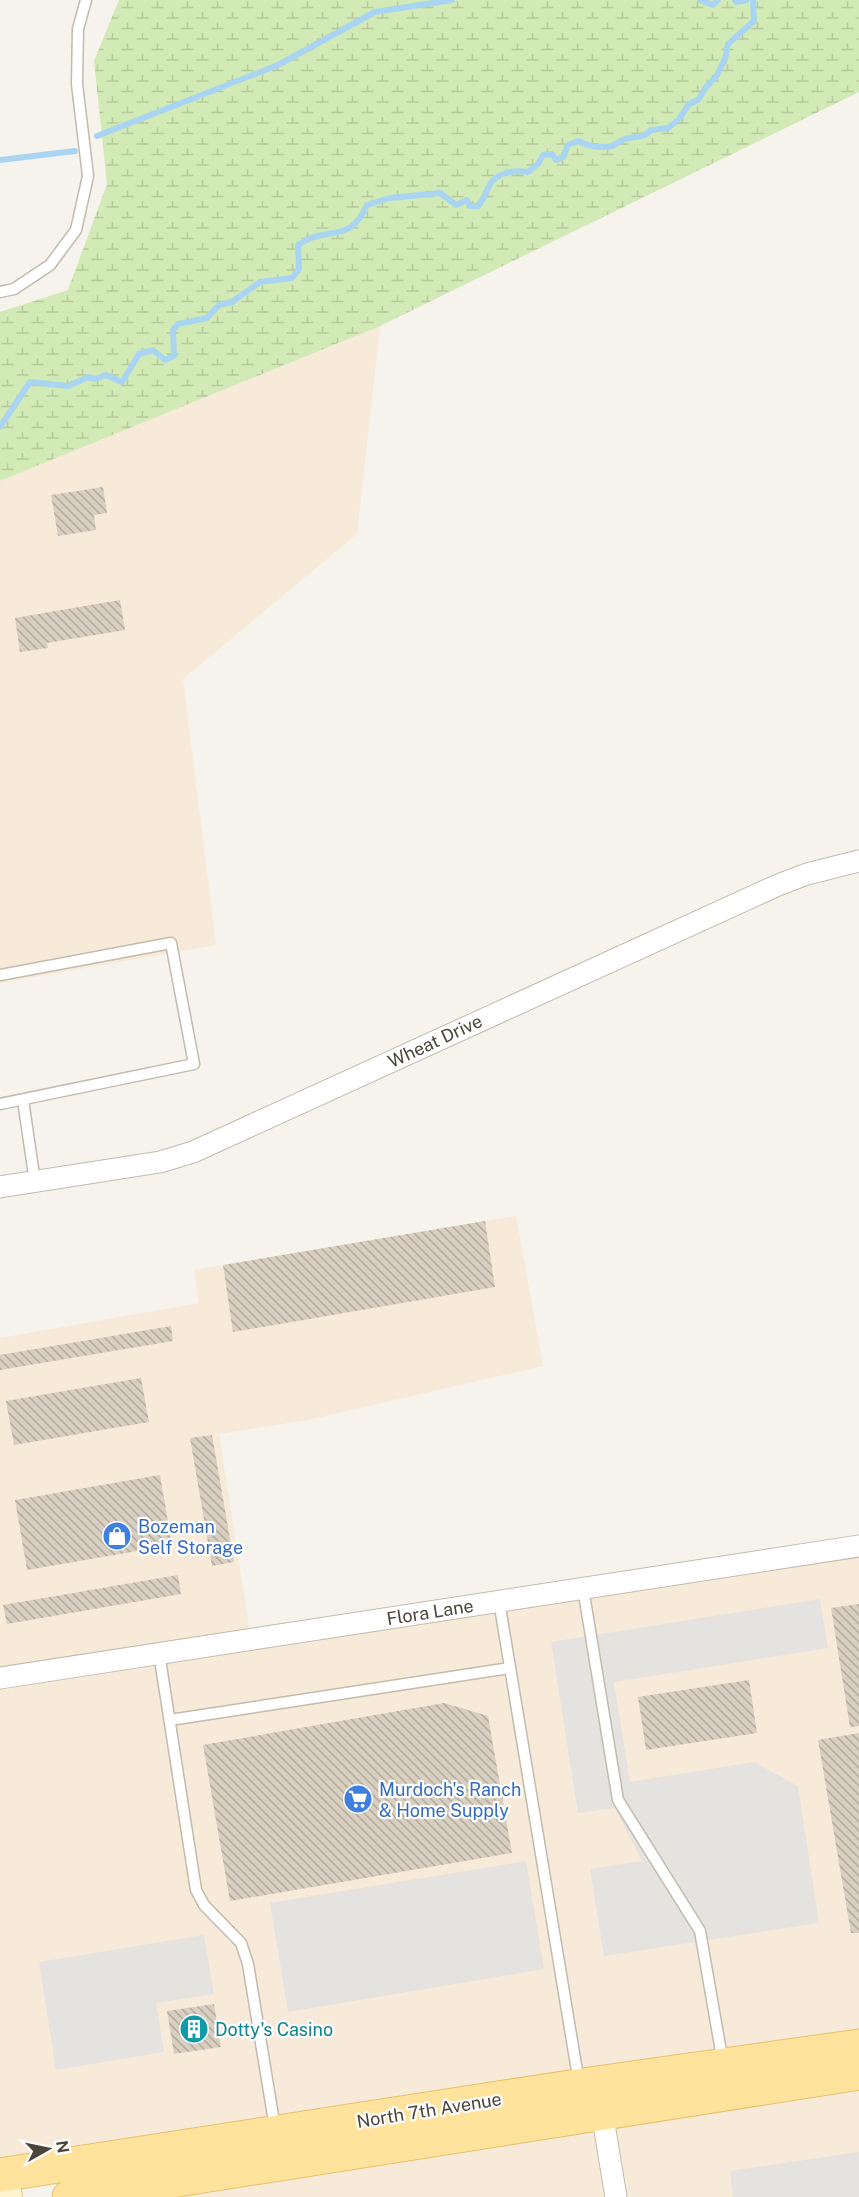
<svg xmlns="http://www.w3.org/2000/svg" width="859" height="2197" viewBox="0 0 859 2197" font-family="'Public Sans',sans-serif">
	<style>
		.commercial { fill: #f7ead8 }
		.wetland { fill: url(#wetland-marsh) }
		.parking { fill: #e5e3e0 }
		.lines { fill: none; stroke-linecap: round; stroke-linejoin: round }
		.stream { stroke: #a9d4f2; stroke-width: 6 }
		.building { fill: url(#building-back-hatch) }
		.lane-casing { stroke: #c2bbae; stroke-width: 13 }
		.street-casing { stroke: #c2bbae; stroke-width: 23 }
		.secondary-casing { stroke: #d6c79b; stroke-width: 32 }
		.primary-casing { stroke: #e6c16a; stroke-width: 35 }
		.lane { stroke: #fff; stroke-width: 10 }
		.street { stroke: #fff; stroke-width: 21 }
		.secondary { stroke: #fff3cd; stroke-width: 30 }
		.primary { stroke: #ffe39c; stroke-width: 33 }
		.labels { text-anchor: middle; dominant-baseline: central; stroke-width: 4.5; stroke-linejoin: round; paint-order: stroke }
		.street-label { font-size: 18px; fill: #4b4439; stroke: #fff }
		.shop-label { font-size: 18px; fill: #366cbe; stroke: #fff; text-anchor: start }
		.culture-label { font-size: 18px; fill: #0d838f; stroke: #fff; text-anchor: start }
	</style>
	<defs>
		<pattern id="wetland-marsh" width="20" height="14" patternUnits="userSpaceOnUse" patternTransform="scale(1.5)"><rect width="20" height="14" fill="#d2eab5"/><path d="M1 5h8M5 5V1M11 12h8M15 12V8" fill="none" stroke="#b6ca9c"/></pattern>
		<pattern id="building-back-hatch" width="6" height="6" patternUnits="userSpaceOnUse" patternTransform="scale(1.5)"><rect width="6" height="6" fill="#d8cfc1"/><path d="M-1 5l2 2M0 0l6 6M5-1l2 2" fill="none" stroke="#b1aa9e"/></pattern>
	</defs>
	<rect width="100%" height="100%" fill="#f6f3ec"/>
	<g class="commercial">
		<polygon points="380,326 357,534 183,679 216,945 0,983 0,481"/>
		<polygon points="516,1216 543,1366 308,1420 219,1434 251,1639 859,1546 859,2047 3,2175 0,2156 0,1338 199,1303 194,1270"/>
		<polygon points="859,2074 859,2197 71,2197"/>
	</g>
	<polygon class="wetland" points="119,0 859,0 859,92 380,326 0,481 0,312 68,290 107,184 94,61"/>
	<g class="parking">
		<polygon points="820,1599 828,1648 614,1682 630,1782 754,1762 798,1786 819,1923 604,1956 590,1869 642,1861 615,1808 578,1813 551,1642"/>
		<polygon points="526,1861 544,1969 288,2012 270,1903"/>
		<polygon points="204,1935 214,1994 156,2003 164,2052 56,2070 39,1962"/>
		<polygon points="859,2152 859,2197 733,2197 730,2171"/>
	</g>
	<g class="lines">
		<g class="stream">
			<polyline points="700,0 713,5 718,0"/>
			<polyline points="735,0 736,2 746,0"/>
			<polyline points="97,136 278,65 375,12 452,0"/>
			<polyline points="0,160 75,151"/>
			<path d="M0,427L30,382L68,386L88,377L95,379L106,375L122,382L139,354L153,350L165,360L174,356L173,330L178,324L207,318L219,305L232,302L260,282L292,278L299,269L298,245C327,224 349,246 367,205L390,198L440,193L456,205L467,200L470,206H478C484,199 485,195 488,188C495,172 513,170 528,172L538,164L543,155L552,154L556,160L563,157L568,145L578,141C588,146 601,148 612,146C616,144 620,141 625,139C635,136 643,139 651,130L668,128L679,119L689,104L698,100L706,87L716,77L725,59L728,44L754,21L753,0"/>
		</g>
	</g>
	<g class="building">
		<polygon points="103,487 107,513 94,515 96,530 58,536 51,495"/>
		<polygon points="120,600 125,630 47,643 48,648 20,652 15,618"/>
		<polygon points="485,1221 495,1287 233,1332 223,1265"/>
		<polygon points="171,1326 173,1341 0,1370 0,1355"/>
		<polygon points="141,1378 149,1422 14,1445 6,1401"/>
		<polygon points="212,1435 234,1562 212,1566 190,1438"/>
		<polygon points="160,1475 172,1545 27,1570 15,1500"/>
		<polygon points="178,1575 181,1594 7,1624 3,1605"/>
		<polygon points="859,1604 859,1726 850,1727 831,1608"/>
		<polygon points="749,1680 757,1733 646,1750 638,1697"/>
		<polygon points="444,1703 488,1716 512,1853 230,1901 203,1745"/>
		<polygon points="859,1733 859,1933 851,1933 818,1740"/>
		<polygon points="214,2004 221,2047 174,2054 167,2011"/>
	</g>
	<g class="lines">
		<g class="lane-casing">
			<g id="lane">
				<polyline points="0,292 14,289 50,265 76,230 88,176 77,84 78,29 86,0"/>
				<polyline points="0,975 171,943 194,1064 0,1104"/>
				<polyline points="23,1100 35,1182"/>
				<polyline points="583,1588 618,1800 700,1931 723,2063"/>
				<polyline points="499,1601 579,2083"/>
				<polyline points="159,1653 196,1890 204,1905 241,1943 248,1964 275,2128"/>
				<polyline points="170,1720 510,1668"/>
			</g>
		</g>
		<g class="street-casing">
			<g id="street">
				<polyline points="0,1187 160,1162 193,1152 778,885 807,874 859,861"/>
				<polyline points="0,1678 859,1546"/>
				<polyline points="602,2112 616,2197"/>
			</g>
		</g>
		<g class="secondary-casing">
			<polyline id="secondary" points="3,2175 7,2197"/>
		</g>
		<g class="primary-casing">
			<g id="primary">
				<polyline points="0,2175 583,2085 859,2046"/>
				<polyline points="69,2197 859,2073"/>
			</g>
		</g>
		<use href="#lane" class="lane"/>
		<use href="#street" class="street"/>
		<use href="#secondary" class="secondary"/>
		<use href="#primary" class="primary"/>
	</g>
	<defs>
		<g id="shop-disc" transform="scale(1.5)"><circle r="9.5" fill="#3f7fe0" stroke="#fff"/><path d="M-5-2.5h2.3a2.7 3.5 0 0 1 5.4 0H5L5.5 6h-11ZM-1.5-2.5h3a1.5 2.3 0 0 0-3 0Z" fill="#fff"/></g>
		<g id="supermarket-disc" transform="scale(1.5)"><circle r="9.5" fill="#3f7fe0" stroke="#fff"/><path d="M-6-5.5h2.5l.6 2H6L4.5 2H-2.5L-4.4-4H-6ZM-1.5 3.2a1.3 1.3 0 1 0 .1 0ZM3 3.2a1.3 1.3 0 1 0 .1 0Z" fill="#fff"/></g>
		<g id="building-disc" transform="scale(1.5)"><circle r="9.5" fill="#0f9aa8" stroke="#fff"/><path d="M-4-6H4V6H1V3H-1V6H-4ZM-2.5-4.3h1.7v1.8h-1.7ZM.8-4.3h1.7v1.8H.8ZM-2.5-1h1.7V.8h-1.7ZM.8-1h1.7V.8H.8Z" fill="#fff"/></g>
	</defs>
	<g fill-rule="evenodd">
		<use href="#shop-disc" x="117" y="1536"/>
		<use href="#supermarket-disc" x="358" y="1799"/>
		<use href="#building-disc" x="194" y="2029"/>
	</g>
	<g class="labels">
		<g class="street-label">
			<text transform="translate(435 1041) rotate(-25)">Wheat Drive</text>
			<text transform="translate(430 1612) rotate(-9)">Flora Lane</text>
			<text transform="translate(429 2110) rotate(-9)">North 7th Avenue</text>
		</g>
		<g class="shop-label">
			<text x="138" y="1526">Bozeman<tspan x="138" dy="21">Self Storage</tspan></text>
			<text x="379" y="1789">Murdoch's Ranch<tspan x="379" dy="21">&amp; Home Supply</tspan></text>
		</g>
		<g class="culture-label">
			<text x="215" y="2029">Dotty's Casino</text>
		</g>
	</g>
	<g transform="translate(48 2149) rotate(81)" stroke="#ffffff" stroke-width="4.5" paint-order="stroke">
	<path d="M0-4.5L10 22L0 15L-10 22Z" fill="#4b4439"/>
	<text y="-9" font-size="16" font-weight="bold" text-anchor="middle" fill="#4b4439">N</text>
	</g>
</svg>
